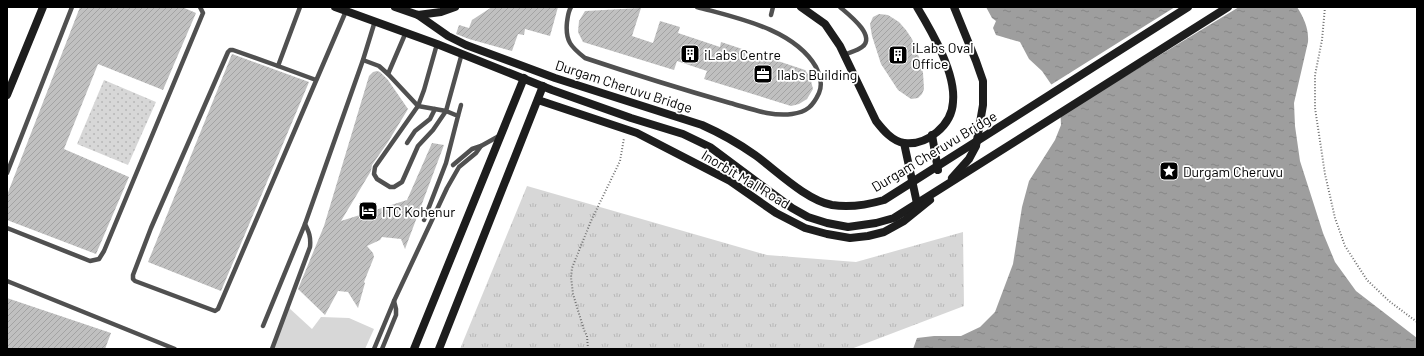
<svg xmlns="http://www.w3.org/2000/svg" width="1424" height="356" viewBox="0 0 1424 356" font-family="Barlow,sans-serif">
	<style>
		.grass { fill: url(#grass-tufts) }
		.park { fill: #d7d7d7 }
		.garden { fill: url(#garden-dots) }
		.water { fill: url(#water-ripples) }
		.pier { fill: #fff }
		.building { fill: url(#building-hatch) }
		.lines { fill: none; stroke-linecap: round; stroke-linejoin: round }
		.path { stroke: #727272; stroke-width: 2; stroke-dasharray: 1 2; stroke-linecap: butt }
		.lane { stroke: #505050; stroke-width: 4.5 }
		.secondary { stroke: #1d1d1d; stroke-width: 8 }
		.labels { text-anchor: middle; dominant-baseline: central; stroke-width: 3.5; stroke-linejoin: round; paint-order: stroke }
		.poi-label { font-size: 14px; fill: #000; stroke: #fff; text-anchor: start }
		.street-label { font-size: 14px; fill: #000; stroke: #fff }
	</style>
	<defs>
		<pattern id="grass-tufts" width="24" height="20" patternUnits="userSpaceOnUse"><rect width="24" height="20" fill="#d7d7d7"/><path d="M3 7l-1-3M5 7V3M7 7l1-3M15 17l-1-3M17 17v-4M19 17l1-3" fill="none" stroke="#b7b7b7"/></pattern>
		<pattern id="garden-dots" width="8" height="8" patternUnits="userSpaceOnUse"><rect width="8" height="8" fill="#d7d7d7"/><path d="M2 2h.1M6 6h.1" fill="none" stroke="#b7b7b7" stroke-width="1.8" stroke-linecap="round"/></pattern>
		<pattern id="water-ripples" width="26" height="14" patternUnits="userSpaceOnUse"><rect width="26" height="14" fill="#9e9e9e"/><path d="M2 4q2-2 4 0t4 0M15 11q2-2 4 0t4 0" fill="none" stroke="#868686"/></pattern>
		<pattern id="building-hatch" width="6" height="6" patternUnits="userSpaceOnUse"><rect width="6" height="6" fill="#c0c0c0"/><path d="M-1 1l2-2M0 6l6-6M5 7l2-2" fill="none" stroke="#a3a3a3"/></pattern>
	</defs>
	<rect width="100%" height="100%" fill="#fff"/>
	<polygon class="grass" points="527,186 767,255 856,262 963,232 964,306 851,349 460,349"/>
	<polygon class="park" points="288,307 312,329 321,317 349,318 374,329 365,349 271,349"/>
	<polygon class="garden" points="104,80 156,102 128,165 77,144"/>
	<path class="water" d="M986,7H1297C1304,18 1309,29 1308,42L1294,103L1295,126L1300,161L1323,233L1335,262L1356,291L1417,338V349H913L917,338L934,336H961L980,327L995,312L1013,264L1022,207L1029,181L1055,140L1061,125L1060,104L1053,87L1042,71L1029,59L1020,42L996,35L993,28L996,21L992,18Z"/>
	<polygon class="pier" points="1175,7 1239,7 1058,117 1058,105 1049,86"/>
	<g class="building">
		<polygon points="80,7 182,7 196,13 163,90 98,64 64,149 129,177 96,254 7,220 7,195"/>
		<polygon points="492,7 558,7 550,36 525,29 524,35 518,34 512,51 469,39 456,34 459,25 469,28 472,20"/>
		<polygon points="641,8 632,36 653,43 660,21 680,27 678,33 720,47 721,42 805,70 810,77 813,89 807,99 799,104 791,106 704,79 707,71 677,61 674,70 583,42 578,32 579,21 585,11"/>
		<polygon points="879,14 888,15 899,22 906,30 912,39 920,60 923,73 924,89 922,94 918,98 911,99 898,90 881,64 872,36 870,24 873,17"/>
		<polygon points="232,54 309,82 221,291 148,262"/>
		<polygon points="377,71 380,72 388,80 408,109 388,142 372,165 371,171 341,221 407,200 432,143 444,145 405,249 401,239 382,237 380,240 367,246 373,253 374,257 364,282 365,283 358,308 348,292 338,291 325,315 298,289 324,226 369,76 373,72"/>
		<polygon points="7,298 111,333 105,349 7,349"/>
	</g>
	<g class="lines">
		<g class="path">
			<polyline points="1325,7 1322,40 1315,75 1315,108 1325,174 1335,218 1345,246 1367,280 1389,301 1417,322"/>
			<polyline points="588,349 587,336 584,330 573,294 571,277 572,268 591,221 620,161 624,138"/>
			<polyline points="702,349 702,348"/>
		</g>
		<g class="lane">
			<polyline points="300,7 278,66 233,50 230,50 228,52 151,228 133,275 133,279 135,281 215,311 218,309 346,11"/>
			<path d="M571,7C568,12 568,16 567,22C565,41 571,47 585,58C633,74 681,89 730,103C749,108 771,117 792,114C807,112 813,106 819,93C823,84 820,75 816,67C794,29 737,18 697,7"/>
			<path d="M840,7C848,14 877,36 862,47C857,51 850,52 844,55"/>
			<polyline points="771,15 773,7"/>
			<polyline points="437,44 424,90 418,106 375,167 374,174 377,179 390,187 394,187 402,182 418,146 433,130 446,111 462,53"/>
			<polyline points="363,60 379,66 388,74 418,106 446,111 458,116 446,163 424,220"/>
			<polyline points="278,66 316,80"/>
			<polyline points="388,74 406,32"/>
			<polyline points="458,116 461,105"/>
			<polyline points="407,143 415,131 430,119 435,109"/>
			<polyline points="453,165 472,149 481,146"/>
			<polyline points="7,173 72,7"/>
			<polyline points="7,228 90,261 99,259 104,251 203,13 200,7"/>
			<polyline points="7,281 175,349"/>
			<polyline points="263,326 305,224"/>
			<path d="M272,349L310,247C311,237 309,232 305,224L363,60L375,21"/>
			<polyline points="374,349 394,301 447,188 459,167 476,153 481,146 499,136"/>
			<polyline points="382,349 396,315 396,309 394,301"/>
		</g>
		<g class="secondary">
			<polyline points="335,7 437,44 552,90 631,118 683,134 710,147 792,208 808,217 827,223 848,227 876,223 894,218 1228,7"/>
			<polyline points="395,7 418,15 441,12 455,7"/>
			<path d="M801,7L825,24L840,46L876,121C883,130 892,141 904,143C927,146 952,125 953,102C956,73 932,32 917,7"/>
			<path d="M418,15L448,36L466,45L555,78L702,125C720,133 738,143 755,155C777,171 806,200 832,205C850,208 867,205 884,200L1188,7"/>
			<polyline points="7,95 43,7"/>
			<polyline points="538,100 637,133 730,181 776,213 805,228 827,234 850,238 868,236 884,232 904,221 930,200"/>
			<polyline points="932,135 938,170"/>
			<polyline points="904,143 918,208"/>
			<polyline points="952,178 969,159 976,146 983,105 983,81 976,61 954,7"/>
			<polyline points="414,349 524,78"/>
			<polyline points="439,349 543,86"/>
		</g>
	</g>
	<defs>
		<g id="building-square" transform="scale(1)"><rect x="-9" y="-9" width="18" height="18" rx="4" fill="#000" stroke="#fff"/><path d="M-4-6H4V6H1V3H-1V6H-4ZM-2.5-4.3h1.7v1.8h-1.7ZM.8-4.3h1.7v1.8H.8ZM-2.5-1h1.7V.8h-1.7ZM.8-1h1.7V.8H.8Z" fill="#fff"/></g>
		<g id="office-square" transform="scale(1)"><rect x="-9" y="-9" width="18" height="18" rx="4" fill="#000" stroke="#fff"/><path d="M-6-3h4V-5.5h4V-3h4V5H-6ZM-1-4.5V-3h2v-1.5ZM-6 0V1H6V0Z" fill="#fff"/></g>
		<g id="sight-square" transform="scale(1)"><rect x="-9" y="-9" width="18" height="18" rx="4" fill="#000" stroke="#fff"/><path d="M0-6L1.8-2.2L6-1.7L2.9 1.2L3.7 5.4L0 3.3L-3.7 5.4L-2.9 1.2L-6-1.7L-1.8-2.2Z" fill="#fff"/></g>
		<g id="hotel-square" transform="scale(1)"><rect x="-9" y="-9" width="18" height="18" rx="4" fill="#000" stroke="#fff"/><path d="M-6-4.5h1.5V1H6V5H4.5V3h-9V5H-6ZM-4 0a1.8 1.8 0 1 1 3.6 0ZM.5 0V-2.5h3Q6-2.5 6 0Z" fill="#fff"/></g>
	</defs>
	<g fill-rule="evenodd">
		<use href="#building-square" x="690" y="54"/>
		<use href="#building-square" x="898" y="55"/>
		<use href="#office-square" x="763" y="74"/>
		<use href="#sight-square" x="1169" y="171"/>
		<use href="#hotel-square" x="368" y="211"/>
	</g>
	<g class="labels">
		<g class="poi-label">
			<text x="912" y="47">iLabs Oval<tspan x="912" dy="16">Office</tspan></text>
			<text x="704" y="54">iLabs Centre</text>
			<text x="777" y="74">Ilabs Building</text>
			<text x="1183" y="171">Durgam Cheruvu</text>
			<text x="382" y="211">ITC Kohenur</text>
		</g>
		<g class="street-label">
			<text transform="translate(624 86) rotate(18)">Durgam Cheruvu Bridge</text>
			<text transform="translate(934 151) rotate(-31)">Durgam Cheruvu Bridge</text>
			<text transform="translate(746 179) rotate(31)">Inorbit Mall Road</text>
		</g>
	</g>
	<rect width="1424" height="356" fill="none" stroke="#000000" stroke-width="16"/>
</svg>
